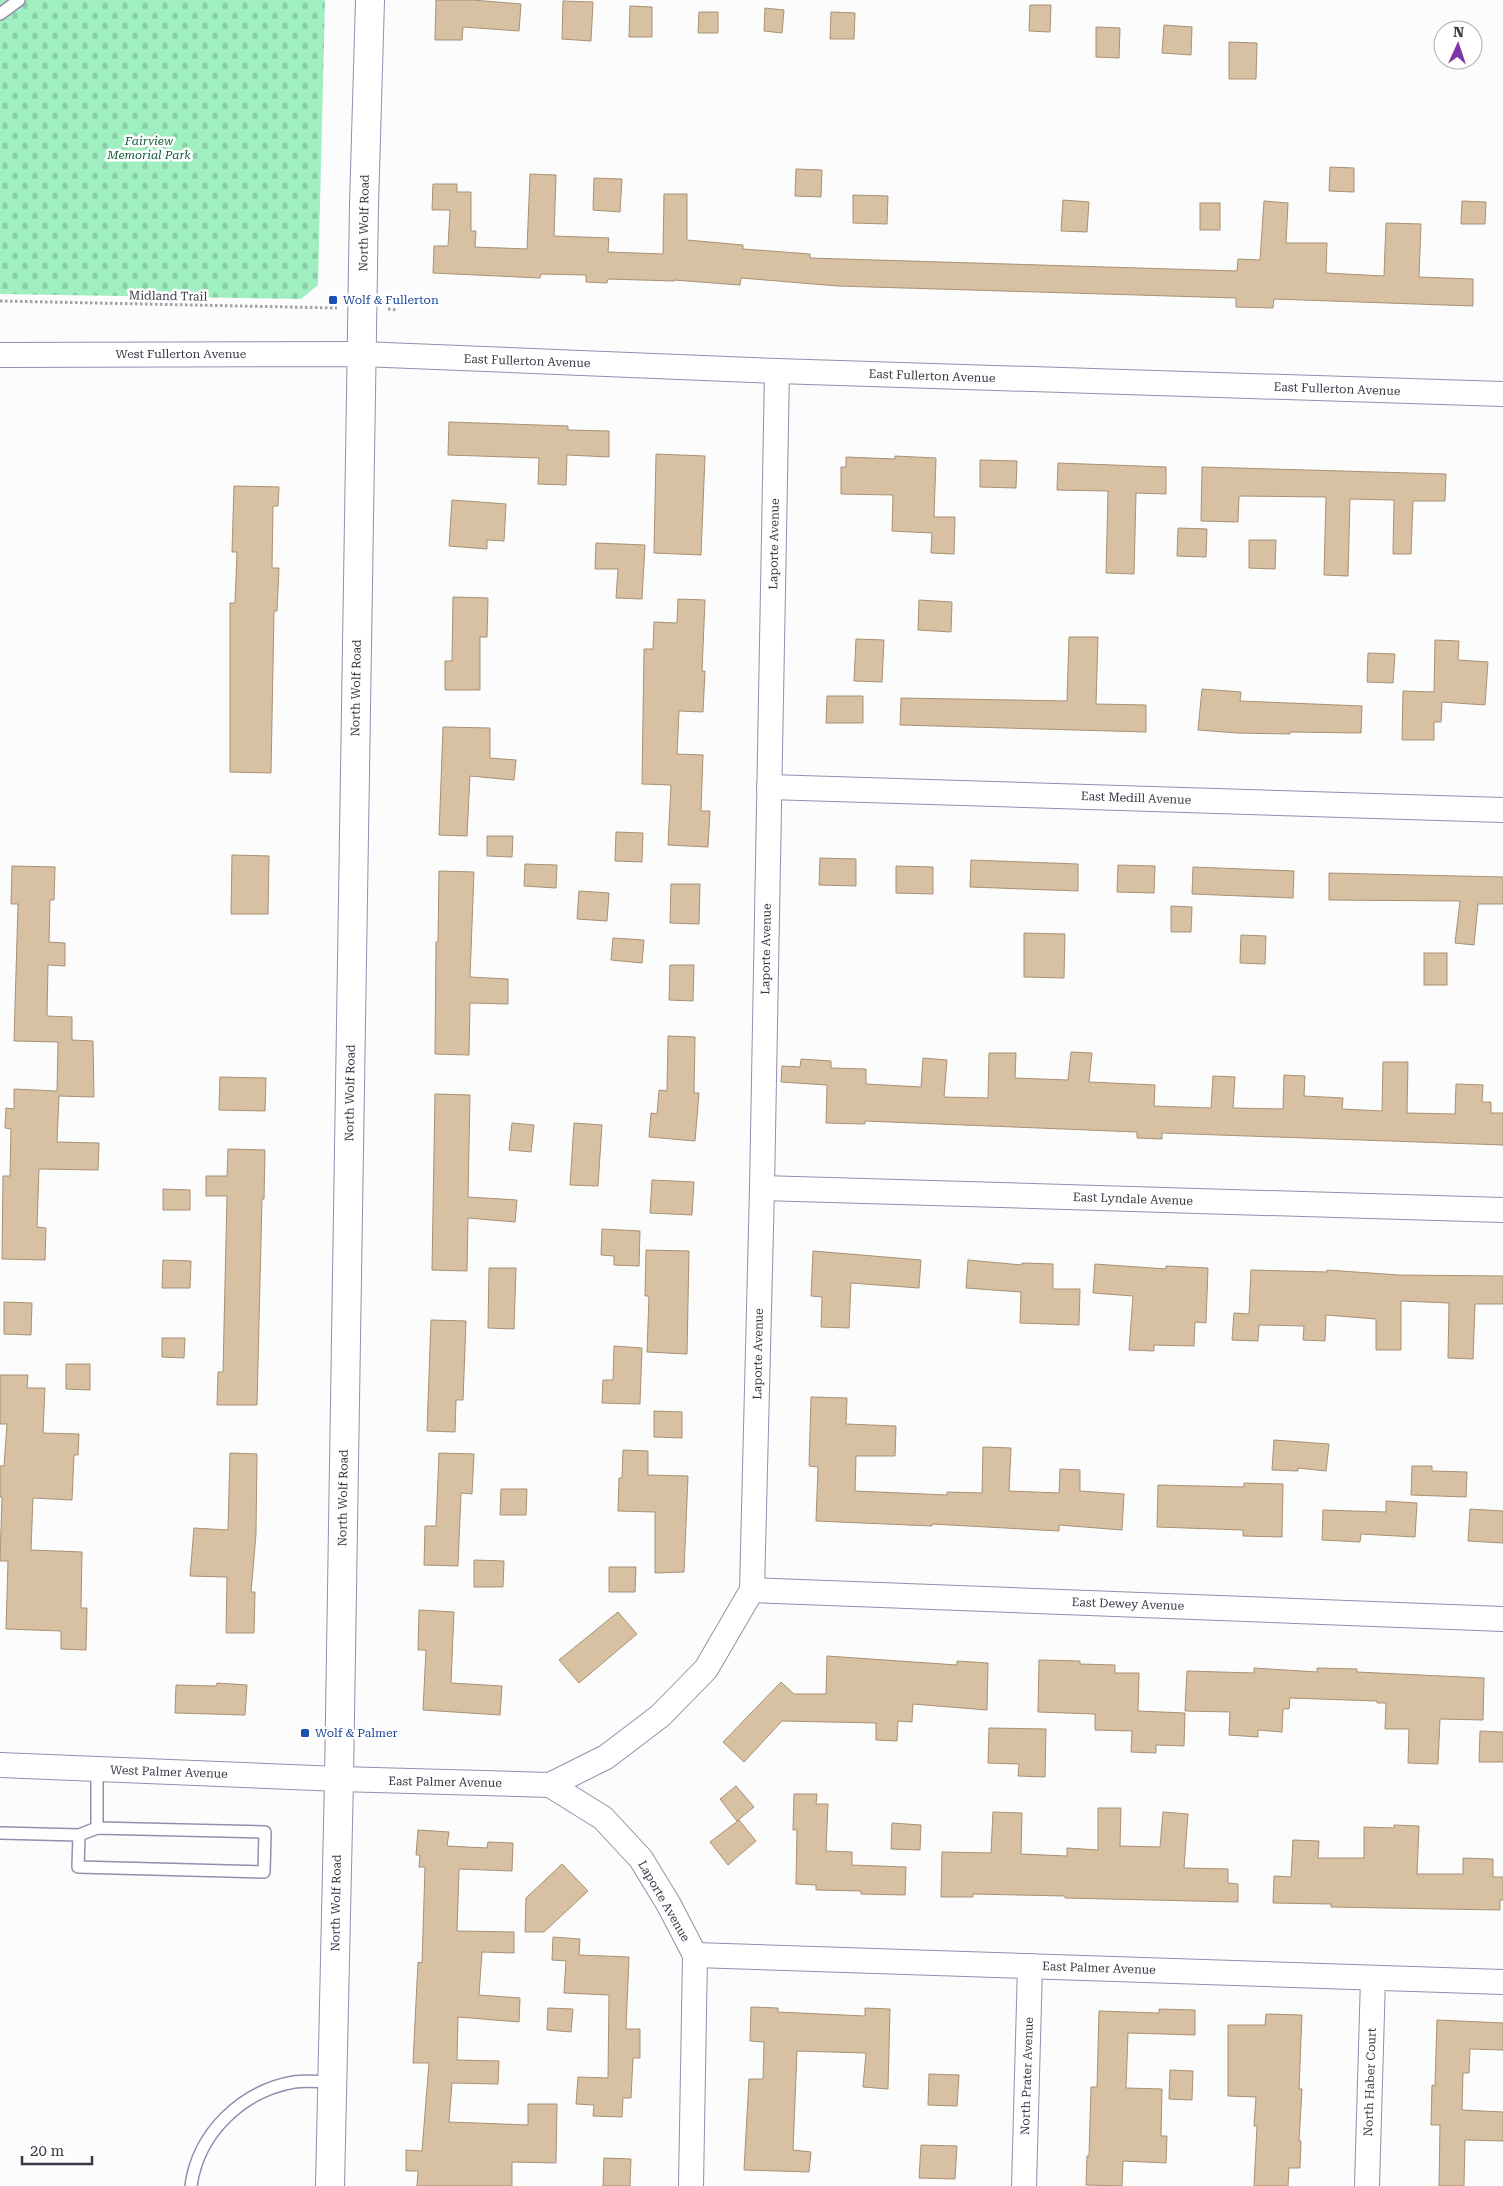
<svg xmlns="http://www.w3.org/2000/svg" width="1503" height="2186" viewBox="0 0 1503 2186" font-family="'Roboto Serif',serif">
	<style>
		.cemetery { fill: url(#cemetery-stones) }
		.building { fill: #d8c0a2; stroke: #a89174 }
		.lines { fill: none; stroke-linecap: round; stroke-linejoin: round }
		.lane-casing { stroke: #958dae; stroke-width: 14 }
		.street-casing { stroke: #958dae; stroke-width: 26 }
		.secondary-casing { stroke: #958dae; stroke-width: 30 }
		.path { stroke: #a3a1a8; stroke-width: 3; stroke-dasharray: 2.5 2.5; stroke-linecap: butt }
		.lane { stroke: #fff; stroke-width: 11 }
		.street { stroke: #fff; stroke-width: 24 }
		.secondary { stroke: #fff; stroke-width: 28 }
		.transit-dot { fill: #1a4fb4; stroke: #fff; stroke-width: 2 }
		.labels { text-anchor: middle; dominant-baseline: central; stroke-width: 5; stroke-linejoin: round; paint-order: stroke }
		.park-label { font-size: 12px; font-style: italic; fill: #0c5c38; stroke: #fff }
		.street-label { font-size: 12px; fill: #3a3745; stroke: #fff }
		.transit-label { font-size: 12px; fill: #164399; stroke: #fff; text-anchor: start }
	</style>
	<defs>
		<pattern id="cemetery-stones" width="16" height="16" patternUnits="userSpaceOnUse" patternTransform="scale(1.25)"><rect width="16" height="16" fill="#9fefc0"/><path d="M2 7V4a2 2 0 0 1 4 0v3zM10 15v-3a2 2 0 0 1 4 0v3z" fill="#8acea6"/></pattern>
	</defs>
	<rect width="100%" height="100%" fill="#fcfcfc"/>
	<polygon class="cemetery" points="0,0 325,0 318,285 301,299 0,294"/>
	<g class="building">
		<polygon points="436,0 472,0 521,4 519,31 463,27 462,40 435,40"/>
		<polygon points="563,1 593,2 591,41 562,39"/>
		<polygon points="1030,5 1051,5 1050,32 1029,31"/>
		<polygon points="630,6 652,7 652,37 629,37"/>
		<polygon points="765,8 784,10 782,33 764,31"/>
		<polygon points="699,12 718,12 718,33 698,33"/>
		<polygon points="831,12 855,13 854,39 830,39"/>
		<polygon points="1164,25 1192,27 1191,55 1162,53"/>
		<polygon points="1096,27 1120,28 1119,58 1096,57"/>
		<polygon points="1229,42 1257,43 1256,79 1229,79"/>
		<polygon points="1330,167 1354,168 1354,192 1329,191"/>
		<polygon points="796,169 822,170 821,197 795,196"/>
		<polygon points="530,174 556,175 554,236 609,238 608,252 663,254 664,194 687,194 687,240 743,245 743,249 810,254 810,258 1237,271 1238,259 1260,260 1264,201 1288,203 1286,243 1327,243 1326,273 1384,276 1386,223 1421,224 1419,277 1473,279 1473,306 1274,299 1273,308 1236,307 1236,298 838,286 741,278 740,285 674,280 674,281 608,279 607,283 586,282 586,275 541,274 540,278 433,273 434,246 448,246 450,210 432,210 433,184 457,184 457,192 471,192 471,231 476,231 475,247 527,249"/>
		<polygon points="594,178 622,179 620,212 593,210"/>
		<polygon points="853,195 888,196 887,224 853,223"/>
		<polygon points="1063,200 1089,202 1087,232 1061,231"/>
		<polygon points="1462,201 1486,202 1485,224 1461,224"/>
		<rect x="1200" y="203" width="20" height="27"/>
		<polygon points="449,422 568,426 568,430 609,431 609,457 567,455 566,485 538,484 539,458 448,455"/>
		<polygon points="656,454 705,456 701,555 654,553"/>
		<polygon points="895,456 936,458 934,517 955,517 954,554 931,553 932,533 892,531 893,495 841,494 841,467 846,467 846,457 895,459"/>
		<polygon points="980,460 1017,461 1016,488 980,487"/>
		<polygon points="1058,463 1166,467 1166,494 1136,493 1134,574 1106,573 1108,491 1057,490"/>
		<polygon points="1202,467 1446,474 1445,501 1413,501 1411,554 1393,554 1394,500 1350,499 1348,576 1324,575 1326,497 1239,496 1238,522 1201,521"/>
		<polygon points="234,486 279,487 278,506 273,506 272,568 279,568 277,611 274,611 271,773 230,772 230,603 235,603 237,552 232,552"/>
		<polygon points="452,500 506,504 504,541 487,540 487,549 449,546"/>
		<polygon points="1178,528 1207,529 1206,557 1177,556"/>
		<polygon points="1249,540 1276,540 1275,569 1249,568"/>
		<polygon points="596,543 645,545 642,599 616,598 618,569 595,569"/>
		<polygon points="453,597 488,598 487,637 480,637 480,690 445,690 445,661 452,661"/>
		<polygon points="678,599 705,600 702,671 705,671 703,712 679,711 677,754 703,755 701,811 710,811 708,847 668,845 671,785 642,784 644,649 653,649 654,622 677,623"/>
		<polygon points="919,600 952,602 951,632 918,630"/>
		<polygon points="1069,637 1098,637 1096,704 1146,705 1146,732 900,725 901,698 1067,701"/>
		<polygon points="856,639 884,640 882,682 854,681"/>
		<polygon points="1435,640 1459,641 1458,660 1488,662 1485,705 1442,702 1441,722 1434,722 1434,740 1402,740 1403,691 1434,692"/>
		<polygon points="1368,653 1395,654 1393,683 1367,682"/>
		<polygon points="1202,689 1241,692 1240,701 1362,706 1361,733 1290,732 1290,734 1237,733 1198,730"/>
		<polygon points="827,696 863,696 863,723 826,723"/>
		<polygon points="443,727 490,728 490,758 516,760 514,780 470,776 467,836 439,835"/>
		<polygon points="616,832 643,833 642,862 615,861"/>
		<polygon points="487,836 513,836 512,857 487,856"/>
		<polygon points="232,855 269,856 268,914 231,914"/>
		<polygon points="820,858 856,859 856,886 819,885"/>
		<polygon points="971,860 1078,864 1078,891 970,887"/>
		<polygon points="525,864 557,865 556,888 524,886"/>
		<polygon points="1118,865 1155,866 1154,893 1117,892"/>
		<polygon points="12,866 55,867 54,900 50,900 49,942 65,943 65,966 48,965 47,1016 72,1017 72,1040 93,1041 94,1097 59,1096 57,1142 99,1143 98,1170 39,1169 37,1227 46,1228 45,1260 2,1259 3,1176 10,1176 11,1129 5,1128 6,1108 14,1109 14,1089 57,1091 58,1042 14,1041 18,904 11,904"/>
		<polygon points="896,866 933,867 933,894 896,893"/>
		<polygon points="1193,867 1294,871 1293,898 1192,894"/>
		<polygon points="439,871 474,872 470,977 508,979 508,1004 470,1003 469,1055 435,1054 436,942 438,942"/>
		<polygon points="1329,873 1503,877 1503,904 1478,904 1474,945 1455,943 1460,901 1329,900"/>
		<polygon points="671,884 700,884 699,924 670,923"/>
		<polygon points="579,891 609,893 607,921 577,919"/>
		<polygon points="1171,906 1192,907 1191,932 1171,932"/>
		<polygon points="1024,933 1065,934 1064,978 1024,977"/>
		<polygon points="1241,935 1266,936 1265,964 1240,963"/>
		<polygon points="613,938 644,940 642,963 611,960"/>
		<rect x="1424" y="953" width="23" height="32"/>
		<polygon points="670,965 694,965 693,1001 669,1000"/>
		<polygon points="668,1036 695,1037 694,1093 699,1093 695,1141 649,1137 651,1113 657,1114 659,1090 667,1091"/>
		<polygon points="1071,1052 1092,1053 1089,1082 1155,1085 1154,1106 1211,1108 1213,1076 1235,1077 1233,1108 1283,1109 1284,1075 1305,1076 1304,1096 1343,1098 1342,1109 1382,1111 1383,1062 1408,1062 1407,1113 1455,1114 1456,1084 1483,1085 1482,1102 1491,1102 1491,1113 1503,1113 1503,1145 1162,1133 1162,1139 1137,1138 1137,1132 865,1121 865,1124 826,1123 827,1085 781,1082 782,1066 800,1067 801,1059 831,1061 831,1068 866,1069 866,1084 921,1087 923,1058 947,1060 944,1097 988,1098 989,1053 1016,1053 1015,1078 1068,1080"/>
		<polygon points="220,1077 266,1078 265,1111 219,1110"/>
		<polygon points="435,1094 470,1095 468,1197 517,1200 515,1222 468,1218 467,1271 432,1270"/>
		<polygon points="512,1123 534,1125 531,1152 509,1150"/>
		<polygon points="574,1123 602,1125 598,1186 570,1185"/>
		<polygon points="228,1149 265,1150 264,1199 262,1199 257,1405 217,1405 218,1372 223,1372 227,1196 206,1196 206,1176 227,1176"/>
		<polygon points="652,1180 694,1182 692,1215 650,1213"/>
		<polygon points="163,1189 190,1190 190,1210 163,1210"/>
		<polygon points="602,1229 640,1231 639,1266 614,1265 614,1256 601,1255"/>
		<polygon points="646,1250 689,1251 687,1354 647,1352 649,1296 645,1296"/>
		<polygon points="813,1251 921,1260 919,1288 851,1283 849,1328 821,1327 822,1297 811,1296"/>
		<polygon points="163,1260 191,1261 190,1288 162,1288"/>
		<polygon points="968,1260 1022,1265 1022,1263 1053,1264 1053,1289 1080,1289 1079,1325 1020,1323 1021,1292 966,1288"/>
		<polygon points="1095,1264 1166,1269 1166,1266 1208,1268 1206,1323 1195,1322 1194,1346 1154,1345 1154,1351 1129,1350 1133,1296 1093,1293"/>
		<polygon points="489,1268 516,1268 514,1329 488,1328"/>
		<polygon points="1251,1270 1327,1272 1327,1270 1399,1275 1503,1276 1503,1304 1475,1304 1473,1359 1448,1358 1449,1303 1401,1301 1401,1350 1376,1350 1376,1319 1326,1315 1325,1341 1303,1340 1304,1326 1259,1325 1258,1341 1232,1340 1234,1313 1249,1314"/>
		<polygon points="4,1302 32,1303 31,1335 4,1334"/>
		<polygon points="431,1320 466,1321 463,1400 456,1400 455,1432 427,1431"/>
		<polygon points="162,1338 185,1338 184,1358 162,1357"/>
		<polygon points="614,1346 642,1348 640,1404 602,1403 603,1380 613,1380"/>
		<polygon points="66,1364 90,1364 90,1390 66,1389"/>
		<polygon points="0,1375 28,1375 27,1388 45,1388 43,1433 79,1434 78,1455 74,1455 72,1500 33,1498 31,1550 82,1552 81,1608 87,1608 86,1650 61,1649 61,1631 6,1629 8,1561 0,1561 2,1497 0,1497 0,1466 4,1466 7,1424 0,1424"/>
		<polygon points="811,1397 847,1398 846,1424 896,1426 895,1456 856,1456 855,1491 947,1495 947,1492 982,1493 983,1447 1011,1448 1009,1491 1059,1493 1060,1469 1080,1470 1080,1491 1124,1494 1122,1530 1059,1525 1059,1531 932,1524 932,1526 816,1521 818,1467 809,1466"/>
		<polygon points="654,1411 682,1412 682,1438 654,1437"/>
		<polygon points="1274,1440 1329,1444 1326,1471 1298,1468 1298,1471 1272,1470"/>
		<polygon points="623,1450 648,1451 648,1475 688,1476 684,1572 655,1573 655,1512 618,1511 619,1478 622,1478"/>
		<polygon points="230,1453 257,1454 256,1534 251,1592 255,1592 254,1633 226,1633 227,1577 190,1576 194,1528 228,1530"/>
		<polygon points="439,1453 474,1454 472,1494 461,1493 458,1566 424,1565 425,1526 436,1526"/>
		<polygon points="1412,1466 1432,1466 1432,1471 1467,1472 1466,1497 1411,1495"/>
		<polygon points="1244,1483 1283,1484 1282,1537 1243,1536 1243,1530 1157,1527 1158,1485 1244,1487"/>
		<polygon points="501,1489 527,1489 526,1515 500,1515"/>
		<polygon points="1386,1501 1417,1503 1415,1537 1361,1534 1360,1542 1322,1540 1323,1510 1386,1512"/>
		<polygon points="1470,1509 1503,1511 1503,1543 1468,1541"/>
		<polygon points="474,1560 504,1561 503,1587 474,1587"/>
		<polygon points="609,1567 636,1567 635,1592 609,1592"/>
		<polygon points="419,1610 454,1612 451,1683 502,1686 500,1715 423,1710 426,1650 418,1650"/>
		<polygon points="618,1612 637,1634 579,1683 559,1660"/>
		<polygon points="827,1656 957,1665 957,1661 988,1663 987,1710 913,1704 912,1722 898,1721 897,1741 876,1740 876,1723 782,1721 744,1762 723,1742 781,1682 794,1694 826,1694"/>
		<polygon points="1039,1660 1080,1661 1080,1664 1115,1665 1115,1673 1139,1673 1138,1711 1185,1713 1184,1746 1156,1745 1156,1753 1131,1752 1132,1731 1095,1730 1095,1714 1038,1712"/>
		<polygon points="1254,1668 1317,1672 1317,1668 1357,1669 1357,1672 1484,1678 1483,1720 1440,1719 1438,1764 1408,1763 1409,1729 1385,1729 1386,1703 1377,1703 1377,1701 1290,1698 1289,1709 1283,1709 1282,1732 1258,1730 1258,1737 1229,1735 1230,1712 1185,1711 1187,1671 1254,1673"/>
		<polygon points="217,1683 247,1685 245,1715 175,1713 176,1685 216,1686"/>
		<polygon points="989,1728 1046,1729 1045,1777 1018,1776 1019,1764 988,1763"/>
		<polygon points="1480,1731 1503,1732 1503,1762 1479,1762"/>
		<polygon points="736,1786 754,1807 737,1821 720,1799"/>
		<polygon points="794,1794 817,1794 816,1804 828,1804 826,1851 852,1852 852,1865 906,1867 905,1895 861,1894 861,1891 816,1890 816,1885 796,1884 797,1830 793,1830"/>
		<polygon points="1098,1808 1121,1808 1120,1846 1160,1847 1163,1812 1188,1814 1184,1868 1228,1869 1228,1883 1238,1884 1238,1902 1065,1898 1065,1896 973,1894 973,1897 941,1897 942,1852 991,1853 993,1812 1022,1813 1021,1854 1067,1856 1067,1848 1098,1850"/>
		<polygon points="739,1820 756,1841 728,1865 710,1842"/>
		<polygon points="892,1823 921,1825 920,1850 891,1849"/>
		<polygon points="1394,1825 1419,1826 1417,1874 1463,1874 1463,1858 1493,1859 1493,1877 1503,1877 1503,1900 1500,1900 1500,1910 1331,1907 1331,1904 1273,1903 1274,1876 1291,1877 1293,1840 1319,1841 1318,1858 1364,1858 1364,1827 1394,1828"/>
		<polygon points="418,1830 449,1832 447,1846 487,1848 488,1842 513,1843 512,1871 459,1869 457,1931 514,1932 514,1953 482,1952 479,1995 520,1998 519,2022 458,2017 457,2060 499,2061 498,2084 452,2083 449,2122 528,2125 528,2104 557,2104 556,2163 512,2162 512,2186 417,2186 418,2171 406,2171 406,2150 422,2151 429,2063 413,2063 418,1962 422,1963 425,1867 419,1867 420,1855 416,1855"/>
		<polygon points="562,1864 588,1891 544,1932 525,1932 526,1898"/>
		<polygon points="553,1937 580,1939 579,1955 629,1957 626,2029 640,2029 640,2058 633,2058 631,2098 623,2098 622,2117 593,2116 594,2105 576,2104 578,2077 608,2078 609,1995 564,1993 566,1961 552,1960"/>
		<polygon points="751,2007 778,2008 778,2012 865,2016 865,2008 890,2009 888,2089 863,2087 866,2053 797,2051 793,2150 811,2152 809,2172 744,2170 749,2079 763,2079 764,2042 750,2041"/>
		<polygon points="548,2008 573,2009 571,2032 547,2030"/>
		<polygon points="1159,2009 1195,2010 1195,2035 1128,2033 1126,2088 1162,2089 1161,2136 1167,2136 1166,2163 1123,2161 1122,2186 1086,2185 1087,2156 1089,2156 1091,2087 1097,2087 1099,2011 1159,2013"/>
		<polygon points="1266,2014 1302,2015 1299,2089 1302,2089 1299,2141 1301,2141 1300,2168 1289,2168 1288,2186 1254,2186 1257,2126 1254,2126 1256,2097 1228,2096 1228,2025 1265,2025"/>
		<polygon points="1437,2020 1503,2023 1503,2050 1470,2049 1469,2073 1463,2073 1462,2110 1503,2112 1503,2141 1465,2140 1464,2186 1439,2186 1440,2125 1431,2125 1432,2085 1435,2086"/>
		<polygon points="1170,2070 1193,2071 1192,2100 1169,2099"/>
		<polygon points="929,2074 959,2075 957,2106 928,2105"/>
		<polygon points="921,2145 957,2146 955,2179 919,2178"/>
		<polygon points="604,2158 631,2159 630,2186 603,2186"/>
	</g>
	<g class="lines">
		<g class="lane-casing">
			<g id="lane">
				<polyline points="0,14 19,0"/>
				<polyline points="97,1769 97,1828"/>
				<polyline points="0,1833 79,1835 97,1828 265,1832 264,1872 78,1867 79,1835"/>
				<path d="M191,2186C198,2133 242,2091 294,2082C306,2080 320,2082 332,2082"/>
			</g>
		</g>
		<g class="street-casing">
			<g id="street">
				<polyline points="0,355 361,354 777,371 1503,394"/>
				<polyline points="769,787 1503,810"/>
				<polyline points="762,1188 1503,1210"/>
				<polyline points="752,1590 1503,1619"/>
				<polyline points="0,1765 339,1779 550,1785 606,1757 660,1716 706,1669 752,1590 762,1188 777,371"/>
				<polyline points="550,1785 603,1818 641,1859 669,1905 695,1955 691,2186"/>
				<polyline points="695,1955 1503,1982"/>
				<polyline points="1024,2186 1030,1966"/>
				<polyline points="1367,2186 1373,1978"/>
			</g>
		</g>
		<g class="secondary-casing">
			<polyline id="secondary" points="330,2186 339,1779 364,205 370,0"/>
		</g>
		<g class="path">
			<polyline points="0,301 337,308"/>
			<polyline points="388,309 398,310"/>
		</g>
		<use href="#lane" class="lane"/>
		<use href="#street" class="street"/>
		<use href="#secondary" class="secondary"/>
	</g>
	<g class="transit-dot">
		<rect x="328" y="295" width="10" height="10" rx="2.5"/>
		<rect x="300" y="1728" width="10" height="10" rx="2.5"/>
	</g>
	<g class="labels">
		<g class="park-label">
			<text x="149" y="141">Fairview<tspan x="149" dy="14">Memorial Park</tspan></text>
		</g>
		<g class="street-label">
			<text transform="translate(364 223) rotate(-89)">North Wolf Road</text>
			<text transform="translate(168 296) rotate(1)">Midland Trail</text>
			<text x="181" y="354">West Fullerton Avenue</text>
			<text transform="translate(527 361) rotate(2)">East Fullerton Avenue</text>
			<text transform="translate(932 376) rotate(2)">East Fullerton Avenue</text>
			<text transform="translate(1337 389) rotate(2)">East Fullerton Avenue</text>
			<text transform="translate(774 544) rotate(-89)">Laporte Avenue</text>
			<text transform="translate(356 688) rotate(-89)">North Wolf Road</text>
			<text transform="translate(1136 798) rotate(2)">East Medill Avenue</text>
			<text transform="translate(766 949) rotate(-89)">Laporte Avenue</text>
			<text transform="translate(350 1093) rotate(-89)">North Wolf Road</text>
			<text transform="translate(1133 1199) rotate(2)">East Lyndale Avenue</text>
			<text transform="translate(758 1354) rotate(-89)">Laporte Avenue</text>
			<text transform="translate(343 1498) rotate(-89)">North Wolf Road</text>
			<text transform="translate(1128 1604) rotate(2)">East Dewey Avenue</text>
			<text transform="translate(169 1772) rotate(2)">West Palmer Avenue</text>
			<text transform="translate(445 1782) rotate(1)">East Palmer Avenue</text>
			<text transform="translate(664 1901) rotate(60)">Laporte Avenue</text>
			<text transform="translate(336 1903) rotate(-89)">North Wolf Road</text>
			<text transform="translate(1099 1968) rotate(2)">East Palmer Avenue</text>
			<text transform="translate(1027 2076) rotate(-88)">North Prater Avenue</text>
			<text transform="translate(1370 2082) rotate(-88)">North Haber Court</text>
		</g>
		<g class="transit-label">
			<text x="343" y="300">Wolf &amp; Fullerton</text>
			<text x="315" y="1733">Wolf &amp; Palmer</text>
		</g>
	</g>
	<g transform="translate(1458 45) rotate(3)"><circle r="24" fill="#ffffff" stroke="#b0afb5"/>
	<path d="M0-4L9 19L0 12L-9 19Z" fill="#7f35a7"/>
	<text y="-8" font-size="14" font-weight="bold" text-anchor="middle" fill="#3a3745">N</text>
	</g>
	<path d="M22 2156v8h70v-8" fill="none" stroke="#3a3745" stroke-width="2.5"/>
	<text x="30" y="2156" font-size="15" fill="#3a3745" stroke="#ffffff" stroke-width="4" paint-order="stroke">20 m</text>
</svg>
